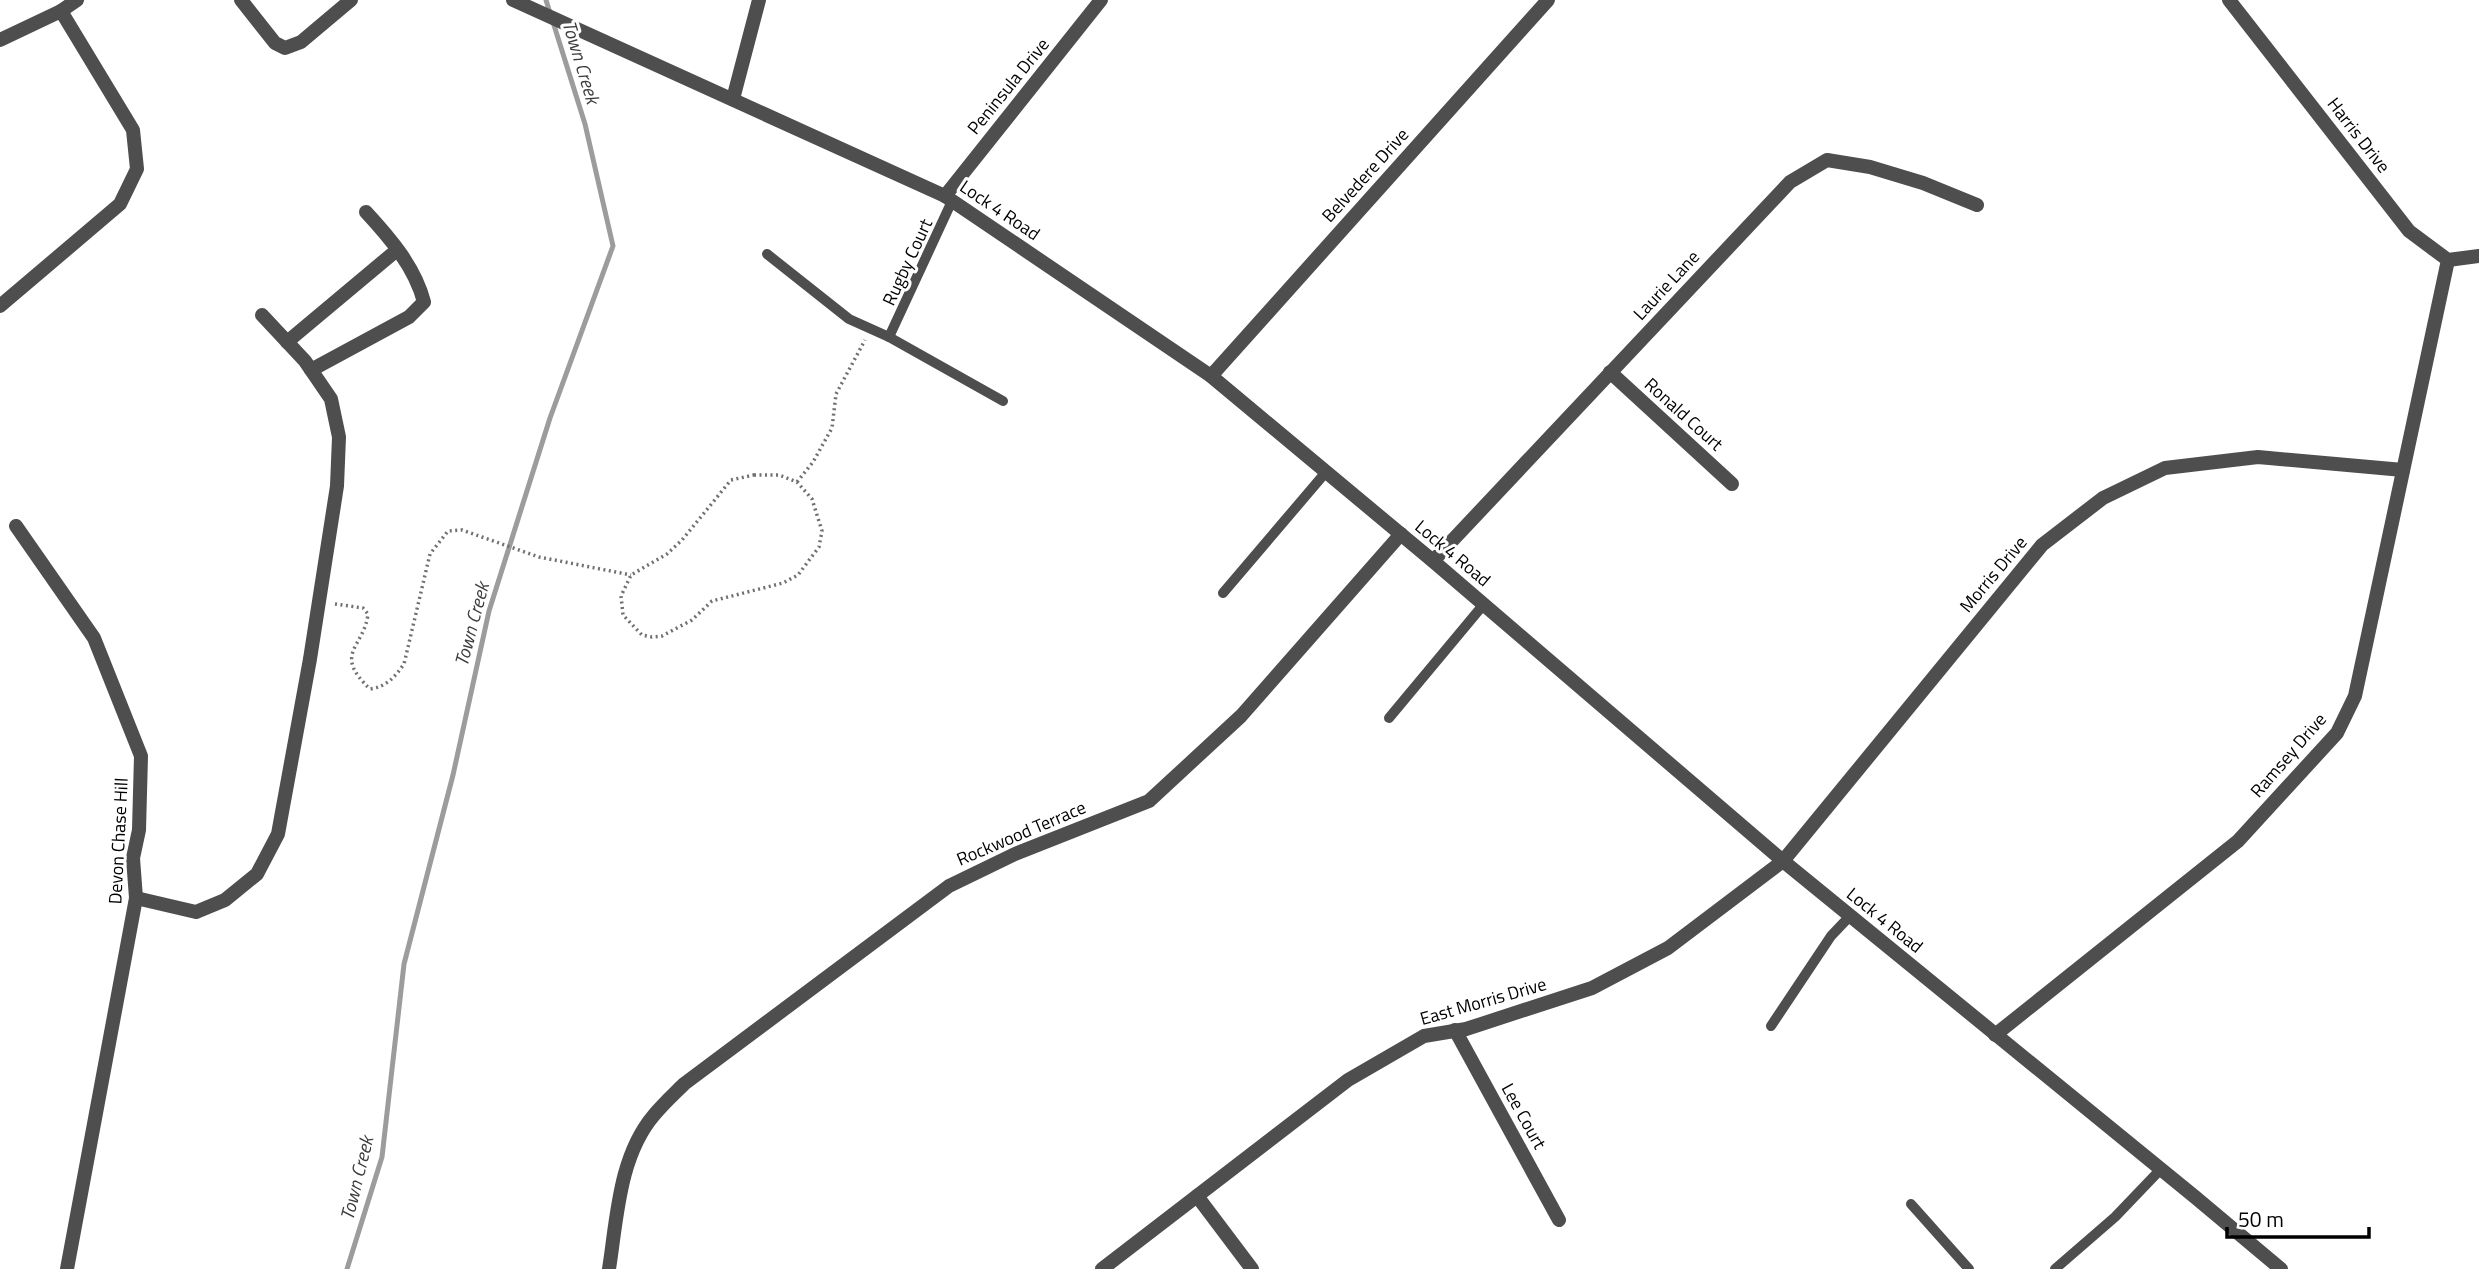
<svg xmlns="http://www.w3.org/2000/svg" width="2479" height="1269" viewBox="0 0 2479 1269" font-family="'Titillium Web',sans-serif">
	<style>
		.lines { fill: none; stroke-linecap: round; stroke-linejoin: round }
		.stream { stroke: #9c9c9c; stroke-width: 5 }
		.path { stroke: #707070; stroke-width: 3.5; stroke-dasharray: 2 3.5; stroke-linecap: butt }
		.service { stroke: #4e4e4e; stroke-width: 10 }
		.minor { stroke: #4e4e4e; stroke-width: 14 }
		.labels { text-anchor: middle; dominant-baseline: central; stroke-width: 6; stroke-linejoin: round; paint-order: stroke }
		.street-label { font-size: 18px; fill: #000; stroke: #fff }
		.water-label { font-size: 19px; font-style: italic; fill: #3d3d3d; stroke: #fff }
	</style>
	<rect width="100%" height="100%" fill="#fff"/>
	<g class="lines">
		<g class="stream">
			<polyline points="546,0 550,13"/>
			<polyline points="347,1269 382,1157 404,964 453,775 489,611 550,418 613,246 585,124 553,22"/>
		</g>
		<g class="path">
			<polygon points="754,475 779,475 797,482 812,499 822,531 819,547 798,575 783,583 712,601 692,620 662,636 652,637 642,635 623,615 621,596 631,575 667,554 682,540 731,480"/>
			<polyline points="797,482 813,462 832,428 836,394 865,340"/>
			<path d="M335,604L363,608L368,614C364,648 332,653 370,689C386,687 395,677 404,664L430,554L448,531L462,530L539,557L631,575"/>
		</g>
		<g class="service">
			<polyline points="767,254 849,319 889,337 1003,401"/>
			<polyline points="889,337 952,201"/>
			<polyline points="1223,593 1326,472"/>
			<polyline points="1389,718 1484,604"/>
			<polyline points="1771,1026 1831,936 1850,916"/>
			<polyline points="1911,1204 1969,1269"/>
			<polyline points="2055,1269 2115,1217 2160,1170"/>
		</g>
		<g class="minor">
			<polyline points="241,0 275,43 285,48 301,42 351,0"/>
			<polyline points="513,0 945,196 1211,376 1433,561 1783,861 2195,1197 2281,1269"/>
			<polyline points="2229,0 2409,231 2448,260 2479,256"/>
			<polyline points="0,40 61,11 77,0"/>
			<polyline points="733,99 759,0"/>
			<polyline points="945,196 1101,0"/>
			<polyline points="0,306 120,204 137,169 133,130 61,11"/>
			<polyline points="287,342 397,250"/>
			<path d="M311,370L409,317L424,302C415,267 390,238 366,212"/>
			<polyline points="1610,372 1732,484"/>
			<polyline points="1211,376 1548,0"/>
			<polyline points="16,526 94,638 141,756 139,830 133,858 136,898 67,1269"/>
			<polyline points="1433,561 1790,182 1827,160 1870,167 1923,183 1977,205"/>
			<polyline points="136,898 196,912 225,900 257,874 278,834 310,659 337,486 339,437 331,399 305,361 262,315"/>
			<polyline points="1455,1030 1559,1220"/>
			<polyline points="1995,1035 2238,841 2337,733 2355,696 2448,260"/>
			<polyline points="1197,1196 1252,1269"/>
			<path d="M609,1269C617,1218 619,1156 654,1115C663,1104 674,1094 684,1084L949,886L1015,854L1149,801L1241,716L1401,534"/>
			<polyline points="1102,1269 1348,1080 1424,1036 1466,1029 1592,988 1668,948 1783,861 2042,545 2103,498 2165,468 2258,457 2403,470"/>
		</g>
	</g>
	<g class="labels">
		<g class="street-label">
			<text transform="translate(1008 86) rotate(-51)">Peninsula Drive</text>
			<text transform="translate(2359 135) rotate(52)">Harris Drive</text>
			<text transform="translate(1365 175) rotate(-48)">Belvedere Drive</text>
			<text transform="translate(1000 210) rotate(34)">Lock 4 Road</text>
			<text transform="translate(907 262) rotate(-65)">Rugby Court</text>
			<text transform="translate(1666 285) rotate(-47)">Laurie Lane</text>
			<text transform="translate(1684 414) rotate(42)">Ronald Court</text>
			<text transform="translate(1453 553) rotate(40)">Lock 4 Road</text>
			<text transform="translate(1993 574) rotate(-50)">Morris Drive</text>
			<text transform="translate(2288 755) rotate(-49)">Ramsey Drive</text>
			<text transform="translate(1021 833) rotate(-23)">Rockwood Terrace</text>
			<text transform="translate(118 841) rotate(-87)">Devon Chase Hill</text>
			<text transform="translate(1885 920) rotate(39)">Lock 4 Road</text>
			<text transform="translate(1483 1001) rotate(-16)">East Morris Drive</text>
			<text transform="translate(1524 1116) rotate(61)">Lee Court</text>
		</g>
		<g class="water-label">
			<text transform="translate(582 62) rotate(73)">Town Creek</text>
			<text transform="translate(471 624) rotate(-75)">Town Creek</text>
			<text transform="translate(356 1178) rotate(-76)">Town Creek</text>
		</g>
	</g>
	<path d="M2227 1227v10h142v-10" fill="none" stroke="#000000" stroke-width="3.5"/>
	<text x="2238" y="1227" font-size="21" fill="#000000" stroke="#ffffff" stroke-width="5" paint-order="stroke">50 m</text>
</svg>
